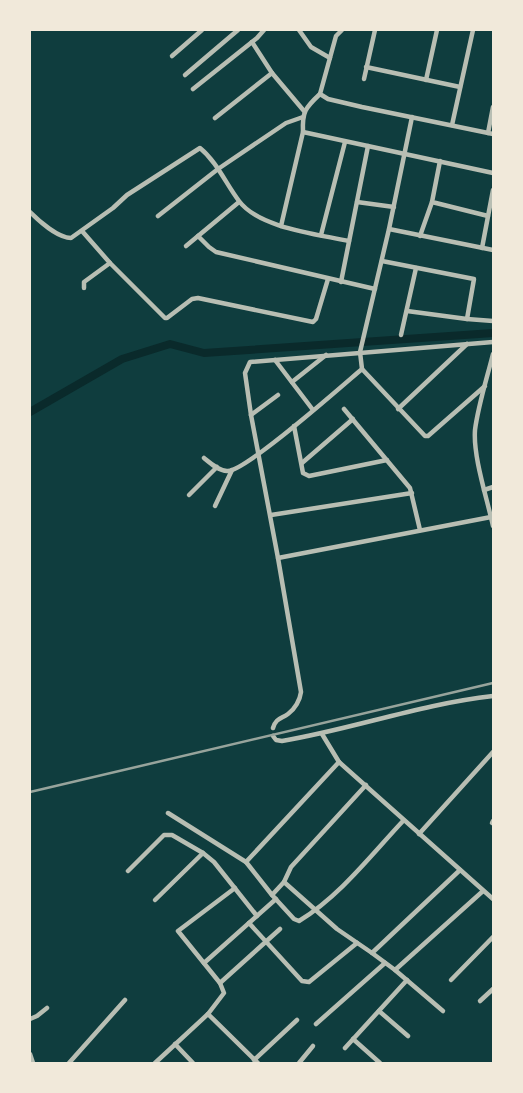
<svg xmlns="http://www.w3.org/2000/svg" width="523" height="1093" viewBox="0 0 523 1093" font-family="Poppins,sans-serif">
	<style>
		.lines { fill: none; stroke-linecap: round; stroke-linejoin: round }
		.canal { stroke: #0a2a2b; stroke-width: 8 }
		.minor { stroke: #b8beb3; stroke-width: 4.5 }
		.rail { stroke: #97a49c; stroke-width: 2.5 }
	</style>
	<rect width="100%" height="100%" fill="#0f3d3e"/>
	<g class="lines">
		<polyline class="canal" points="30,412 122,359 170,344 204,353 493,333"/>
		<g class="minor">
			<polyline points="299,30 311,47 330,58"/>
			<polyline points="342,30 336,36 320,94 328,99 362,107 493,134"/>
			<polyline points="252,42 272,73 304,111"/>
			<polyline points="172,56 202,30"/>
			<polyline points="366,67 460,87"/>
			<polyline points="185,75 238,30"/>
			<polyline points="364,79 375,30"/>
			<polyline points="426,80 437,30"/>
			<polyline points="193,89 257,38 264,30"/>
			<polyline points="215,118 272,73"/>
			<polyline points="452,125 473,30"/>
			<path d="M303,132C302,112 305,108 320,94"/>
			<polyline points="488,133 493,107"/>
			<polyline points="440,161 432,202 488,216"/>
			<polyline points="357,202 394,207"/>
			<path d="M30,212C39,221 58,238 71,238L113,208L127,195L200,148C217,162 226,184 239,201C259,228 317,234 349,241"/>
			<polyline points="158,216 218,169 286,123 303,117"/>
			<polyline points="281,226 303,132 493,173"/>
			<polyline points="389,229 493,250"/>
			<polyline points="82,231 110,263 165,318 167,318 192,299 198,298 313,322 316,319 328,279"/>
			<polyline points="321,235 345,142"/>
			<polyline points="198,236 209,247 216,252 375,289"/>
			<polyline points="420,236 432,202"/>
			<polyline points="186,246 239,202"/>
			<polyline points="482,248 493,190"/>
			<polyline points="382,261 474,279 467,319"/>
			<polyline points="341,282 368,146"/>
			<polyline points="84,288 84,282 110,263"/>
			<polyline points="407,311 467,319 493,321"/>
			<polyline points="401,335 416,268"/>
			<path d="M493,354C487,378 478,406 475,430C473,457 487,498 493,526"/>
			<polyline points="275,360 313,410"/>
			<polyline points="362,369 425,436 428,436 485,386"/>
			<polyline points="292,382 326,355"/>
			<polyline points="344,409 410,488 420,530"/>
			<polyline points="398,409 467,344"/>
			<polyline points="251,415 278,395"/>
			<polyline points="294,426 303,473 309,476 387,460"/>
			<path d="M204,458C210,463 219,471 227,471C244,473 343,385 362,369L360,352L389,229L412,117"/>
			<polyline points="302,463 353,419"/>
			<polyline points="484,490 493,487"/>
			<polyline points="189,495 217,467"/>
			<polyline points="215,506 232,470"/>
			<polyline points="271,515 412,493"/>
			<polyline points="278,558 491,517"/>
			<path d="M273,728C276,718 281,719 288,714C295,709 300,700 301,692L278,558L251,415L245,373L250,362L493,342"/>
			<polyline points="322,734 339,762 493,899"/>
			<path d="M273,736L276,740L282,741C353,729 421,704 493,696"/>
			<path d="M168,813L246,862L272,895L294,919L299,921C340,896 371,855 403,821"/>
			<polyline points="492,823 493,821"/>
			<polyline points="419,834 493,752"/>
			<polyline points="246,862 339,762"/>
			<polyline points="128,871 164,835 172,835 203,853 214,862 257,916"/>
			<polyline points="284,882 291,867 366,785"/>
			<polyline points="272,895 284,882 337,929 372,953 460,870"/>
			<polyline points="155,900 203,853"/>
			<polyline points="249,923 302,981 309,982 357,943"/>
			<polyline points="372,953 395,970 483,891"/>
			<polyline points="204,963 276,899"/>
			<polyline points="395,970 443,1011"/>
			<polyline points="451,980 493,937"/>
			<polyline points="220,983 280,929"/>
			<polyline points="480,1001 493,989"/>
			<polyline points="379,1011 408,1036"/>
			<polyline points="208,1014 258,1063"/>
			<polyline points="30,1019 37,1016 47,1008"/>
			<polyline points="316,1024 385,963"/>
			<polyline points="353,1039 380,1063"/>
			<polyline points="175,1044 193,1063"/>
			<polyline points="345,1048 407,980"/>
			<polyline points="30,1054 33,1063"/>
			<polyline points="254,1060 297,1020"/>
			<polyline points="69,1063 125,1000"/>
			<polyline points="155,1063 208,1014 224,993 220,983 178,931 235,888"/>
			<polyline points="299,1063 313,1046"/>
		</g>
		<polyline class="rail" points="30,792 493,683"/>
	</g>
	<rect width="523" height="1093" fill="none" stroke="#f1e9da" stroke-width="62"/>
</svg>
